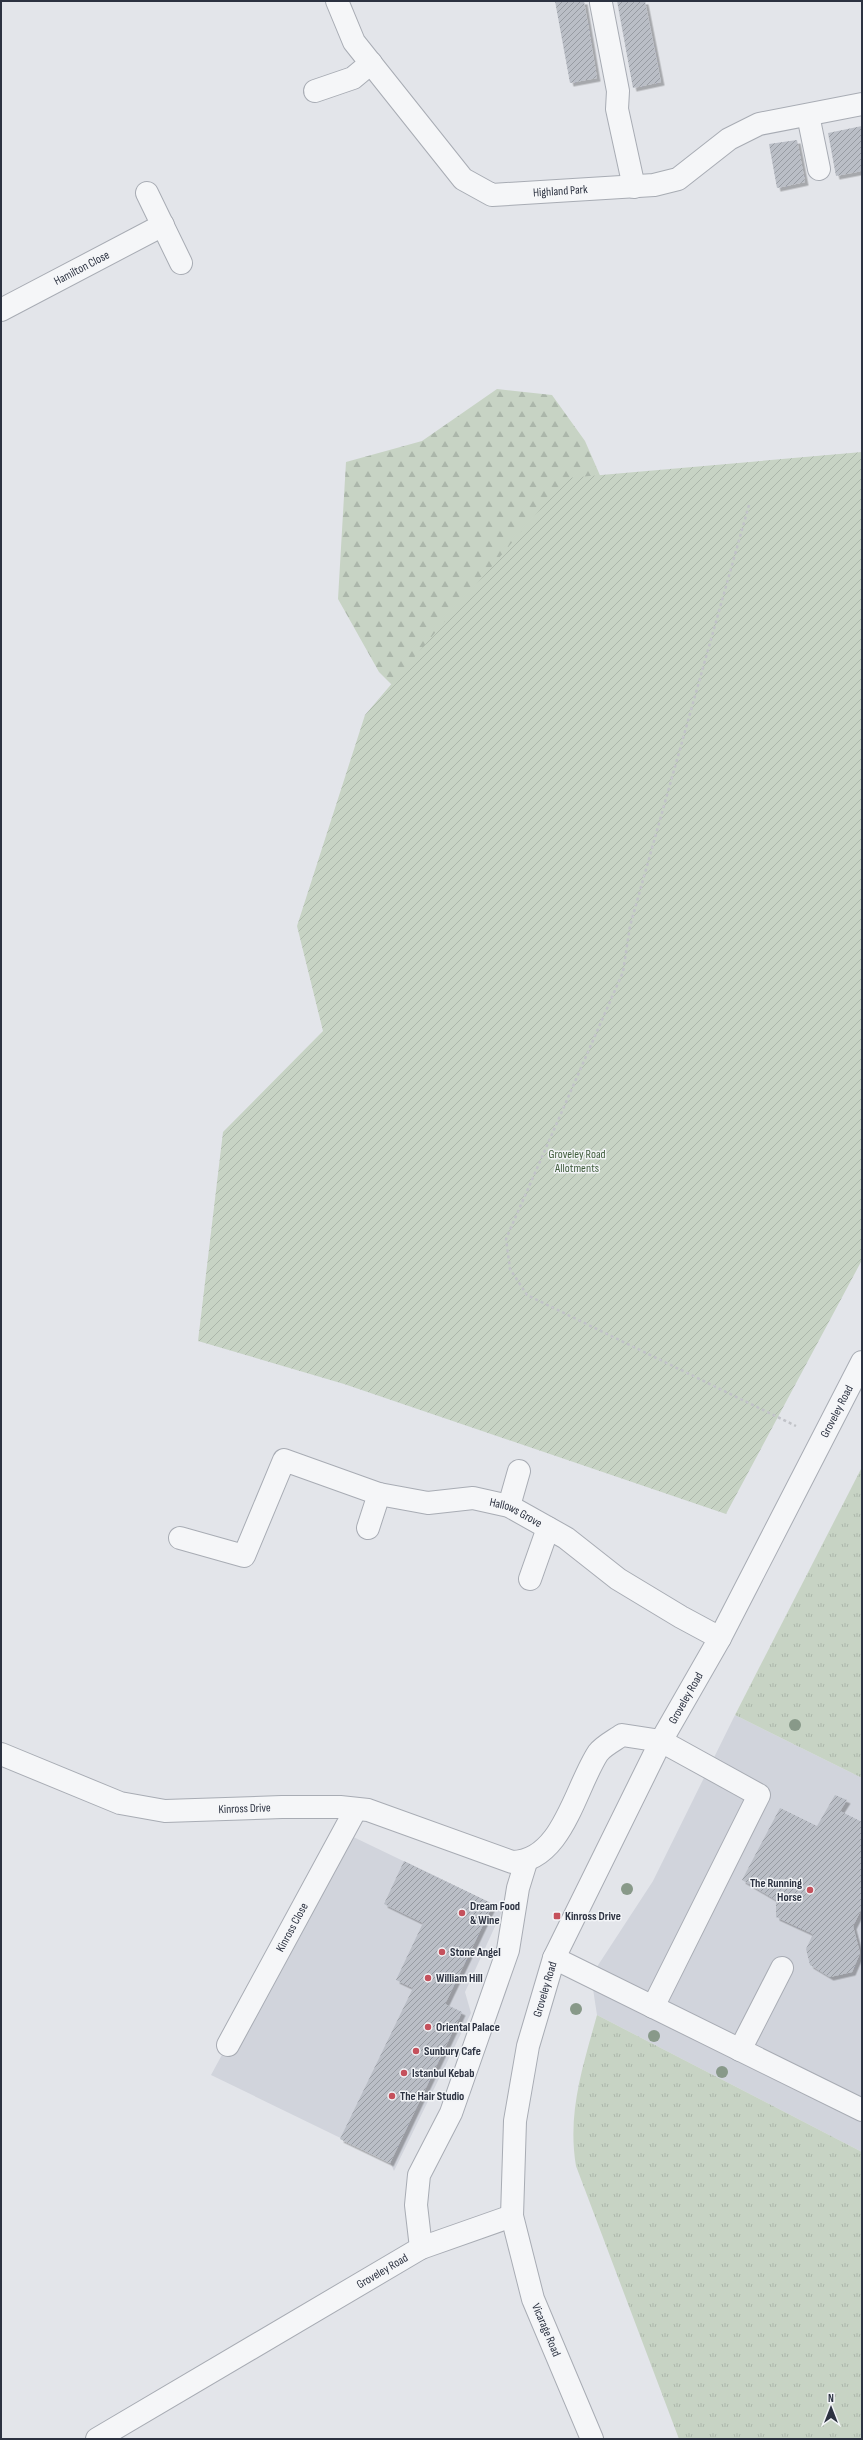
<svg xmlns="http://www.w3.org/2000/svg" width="863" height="2440" viewBox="0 0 863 2440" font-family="'Sofia Sans Condensed',sans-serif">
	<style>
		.built { fill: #d1d4dc }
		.grass { fill: url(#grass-tufts) }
		.forest { fill: url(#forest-firs) }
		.garden { fill: url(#garden-furrows) }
		.building { fill: url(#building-hatch); filter: url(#shadow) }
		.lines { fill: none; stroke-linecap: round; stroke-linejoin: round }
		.minor-casing { stroke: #a8acb4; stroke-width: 24 }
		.path { stroke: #c1c3c8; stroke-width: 2.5; stroke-dasharray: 3 3; stroke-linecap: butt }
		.minor { stroke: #f5f6f8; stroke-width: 22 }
		.tree { fill: #889989 }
		.poi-dot { fill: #c5515c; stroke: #f2f4f7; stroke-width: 1.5 }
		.labels { text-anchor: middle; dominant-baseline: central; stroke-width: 3; stroke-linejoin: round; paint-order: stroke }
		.street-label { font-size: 12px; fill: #2c3241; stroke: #f2f4f7 }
		.park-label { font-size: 12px; fill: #3e5b3a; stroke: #f2f4f7 }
		.poi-label { font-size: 12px; font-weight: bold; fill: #2c3241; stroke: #f2f4f7; text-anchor: start }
	</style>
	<defs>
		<pattern id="grass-tufts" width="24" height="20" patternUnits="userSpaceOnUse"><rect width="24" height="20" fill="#c7d3c4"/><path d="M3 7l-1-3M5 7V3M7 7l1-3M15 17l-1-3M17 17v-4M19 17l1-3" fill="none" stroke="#abb6aa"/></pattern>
		<pattern id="forest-firs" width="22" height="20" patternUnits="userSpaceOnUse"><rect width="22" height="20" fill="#c7d3c4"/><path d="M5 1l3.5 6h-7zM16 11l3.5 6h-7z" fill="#abb6aa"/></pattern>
		<pattern id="garden-furrows" width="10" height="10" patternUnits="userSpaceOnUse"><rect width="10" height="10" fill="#c7d3c4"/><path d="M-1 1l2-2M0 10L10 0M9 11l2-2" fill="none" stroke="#abb6aa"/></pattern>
		<pattern id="building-hatch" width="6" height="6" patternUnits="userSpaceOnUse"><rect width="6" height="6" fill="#babec6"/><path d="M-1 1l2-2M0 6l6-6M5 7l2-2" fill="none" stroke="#979ba2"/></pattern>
		<filter id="shadow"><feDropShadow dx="3.5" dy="3.5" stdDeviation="0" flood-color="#0004"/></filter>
	</defs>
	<rect width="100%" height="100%" fill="#e3e5ea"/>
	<g class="built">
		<polygon points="735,1715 862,1778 862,2152 597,2015 591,1976 653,1881"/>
		<polygon points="343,1832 503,1909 465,1992 471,2013 394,2171 390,2162 211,2075"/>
	</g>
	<g class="grass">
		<polygon points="862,1467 862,1778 735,1715"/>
		<path d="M597,2015L862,2152V2439H679L576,2166C567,2113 583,2066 597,2015Z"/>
	</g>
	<polygon class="forest" points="497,389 552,395 585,441 609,496 423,716 379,672 338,599 346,462 422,441"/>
	<polygon class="garden" points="862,452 862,1260 726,1514 344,1384 198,1341 223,1132 323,1031 297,926 365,715 567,478"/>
	<g class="building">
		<polygon points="555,1 584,1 597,78 570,83"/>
		<polygon points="617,1 645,1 661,82 633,88"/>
		<polygon points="862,126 862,171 836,176 828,133"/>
		<polygon points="797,140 805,182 777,188 769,144"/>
		<polygon points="835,1795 847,1800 840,1811 862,1822 862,1908 853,1926 860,1953 852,1972 830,1977 810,1965 806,1949 813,1934 776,1917 776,1900 742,1880 780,1808 817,1826"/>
		<polygon points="404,1861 493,1904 445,2004 462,2012 390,2163 340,2139 413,1988 396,1980 423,1923 384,1904"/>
	</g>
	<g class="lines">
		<g class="minor-casing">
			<g id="minor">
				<path id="s1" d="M337,1L354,42L463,179L492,195L654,185L678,179L729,139L759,124L862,104"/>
				<polyline points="601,3 618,91 617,109 634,187"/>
				<polyline points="315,91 353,78 371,63"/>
				<polyline points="808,115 819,169"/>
				<polyline points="147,193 181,263"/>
				<path id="s2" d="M1,310L163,225"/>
				<polyline points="509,1506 519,1471"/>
				<polyline points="368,1528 379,1494"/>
				<path id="s3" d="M180,1538L244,1556L284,1460L379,1494L428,1503L473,1498L509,1506L566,1538L618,1579L681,1617L720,1638"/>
				<polyline points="530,1579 548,1528"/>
				<path id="s4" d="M1,1754L120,1803L165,1811L282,1807H340L368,1810L512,1862C562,1862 575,1788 598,1753C603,1746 615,1740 622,1735L661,1741L759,1795L653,2007"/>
				<polyline points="554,1958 862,2110"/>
				<path id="s5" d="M228,2045L356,1809"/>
				<polyline points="740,2050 782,1968"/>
				<polyline points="421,2248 416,2205 419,2175 451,2113 508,1950 518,1888 526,1862"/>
				<path id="s6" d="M97,2439L421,2248L512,2216"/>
				<path id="s7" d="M592,2439L533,2299L512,2216L515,2121L528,2046L554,1958L661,1741L720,1638L862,1362"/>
			</g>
		</g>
		<polyline class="path" points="749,505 630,926 623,972 506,1239 510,1269 527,1295 796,1426"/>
		<use href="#minor" class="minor"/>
	</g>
	<g class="tree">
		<circle cx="795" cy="1725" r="6"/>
		<circle cx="627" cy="1889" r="6"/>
		<circle cx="576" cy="2009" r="6"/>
		<circle cx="654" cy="2036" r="6"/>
		<circle cx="722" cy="2072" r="6"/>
	</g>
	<g class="poi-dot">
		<circle cx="810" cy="1890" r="4"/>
		<circle cx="462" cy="1913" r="4"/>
		<rect x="553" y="1912" width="8" height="8" rx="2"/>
		<circle cx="442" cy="1952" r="4"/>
		<circle cx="428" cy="1978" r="4"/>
		<circle cx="428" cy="2027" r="4"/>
		<circle cx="416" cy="2051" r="4"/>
		<circle cx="404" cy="2073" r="4"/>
		<circle cx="392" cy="2096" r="4"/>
	</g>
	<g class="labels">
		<g class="street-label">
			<text stroke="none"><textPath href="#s1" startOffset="321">Highland Park</textPath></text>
			<text stroke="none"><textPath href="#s2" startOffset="91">Hamilton Close</textPath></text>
			<text stroke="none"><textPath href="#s7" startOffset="1116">Groveley Road</textPath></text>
			<text stroke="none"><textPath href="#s3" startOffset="412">Hallows Grove</textPath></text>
			<text stroke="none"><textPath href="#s7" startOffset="792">Groveley Road</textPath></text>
			<text stroke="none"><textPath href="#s4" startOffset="254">Kinross Drive</textPath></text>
			<text stroke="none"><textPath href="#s5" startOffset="134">Kinross Close</textPath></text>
			<text stroke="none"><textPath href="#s7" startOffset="468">Groveley Road</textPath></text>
			<text stroke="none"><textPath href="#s6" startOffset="331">Groveley Road</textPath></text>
			<text transform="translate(546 2330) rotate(67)">Vicarage Road</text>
		</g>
		<g class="park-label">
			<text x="577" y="1154">Groveley Road<tspan x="577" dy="14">Allotments</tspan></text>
		</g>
		<g class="poi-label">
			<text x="802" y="1883" text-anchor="end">The Running<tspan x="802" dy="14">Horse</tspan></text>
			<text x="470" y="1906">Dream Food<tspan x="470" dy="14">&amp; Wine</tspan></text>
			<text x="565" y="1916">Kinross Drive</text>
			<text x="450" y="1952">Stone Angel</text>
			<text x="436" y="1978">William Hill</text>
			<text x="436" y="2027">Oriental Palace</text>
			<text x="424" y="2051">Sunbury Cafe</text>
			<text x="412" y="2073">Istanbul Kebab</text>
			<text x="400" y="2096">The Hair Studio</text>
		</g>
	</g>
	<rect width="863" height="2440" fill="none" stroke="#2c3241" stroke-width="4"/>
	<g transform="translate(831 2408)" stroke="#f2f4f7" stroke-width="3" paint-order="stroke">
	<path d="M0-3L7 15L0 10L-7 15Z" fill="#2c3241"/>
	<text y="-6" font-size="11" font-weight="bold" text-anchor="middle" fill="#2c3241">N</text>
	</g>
</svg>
